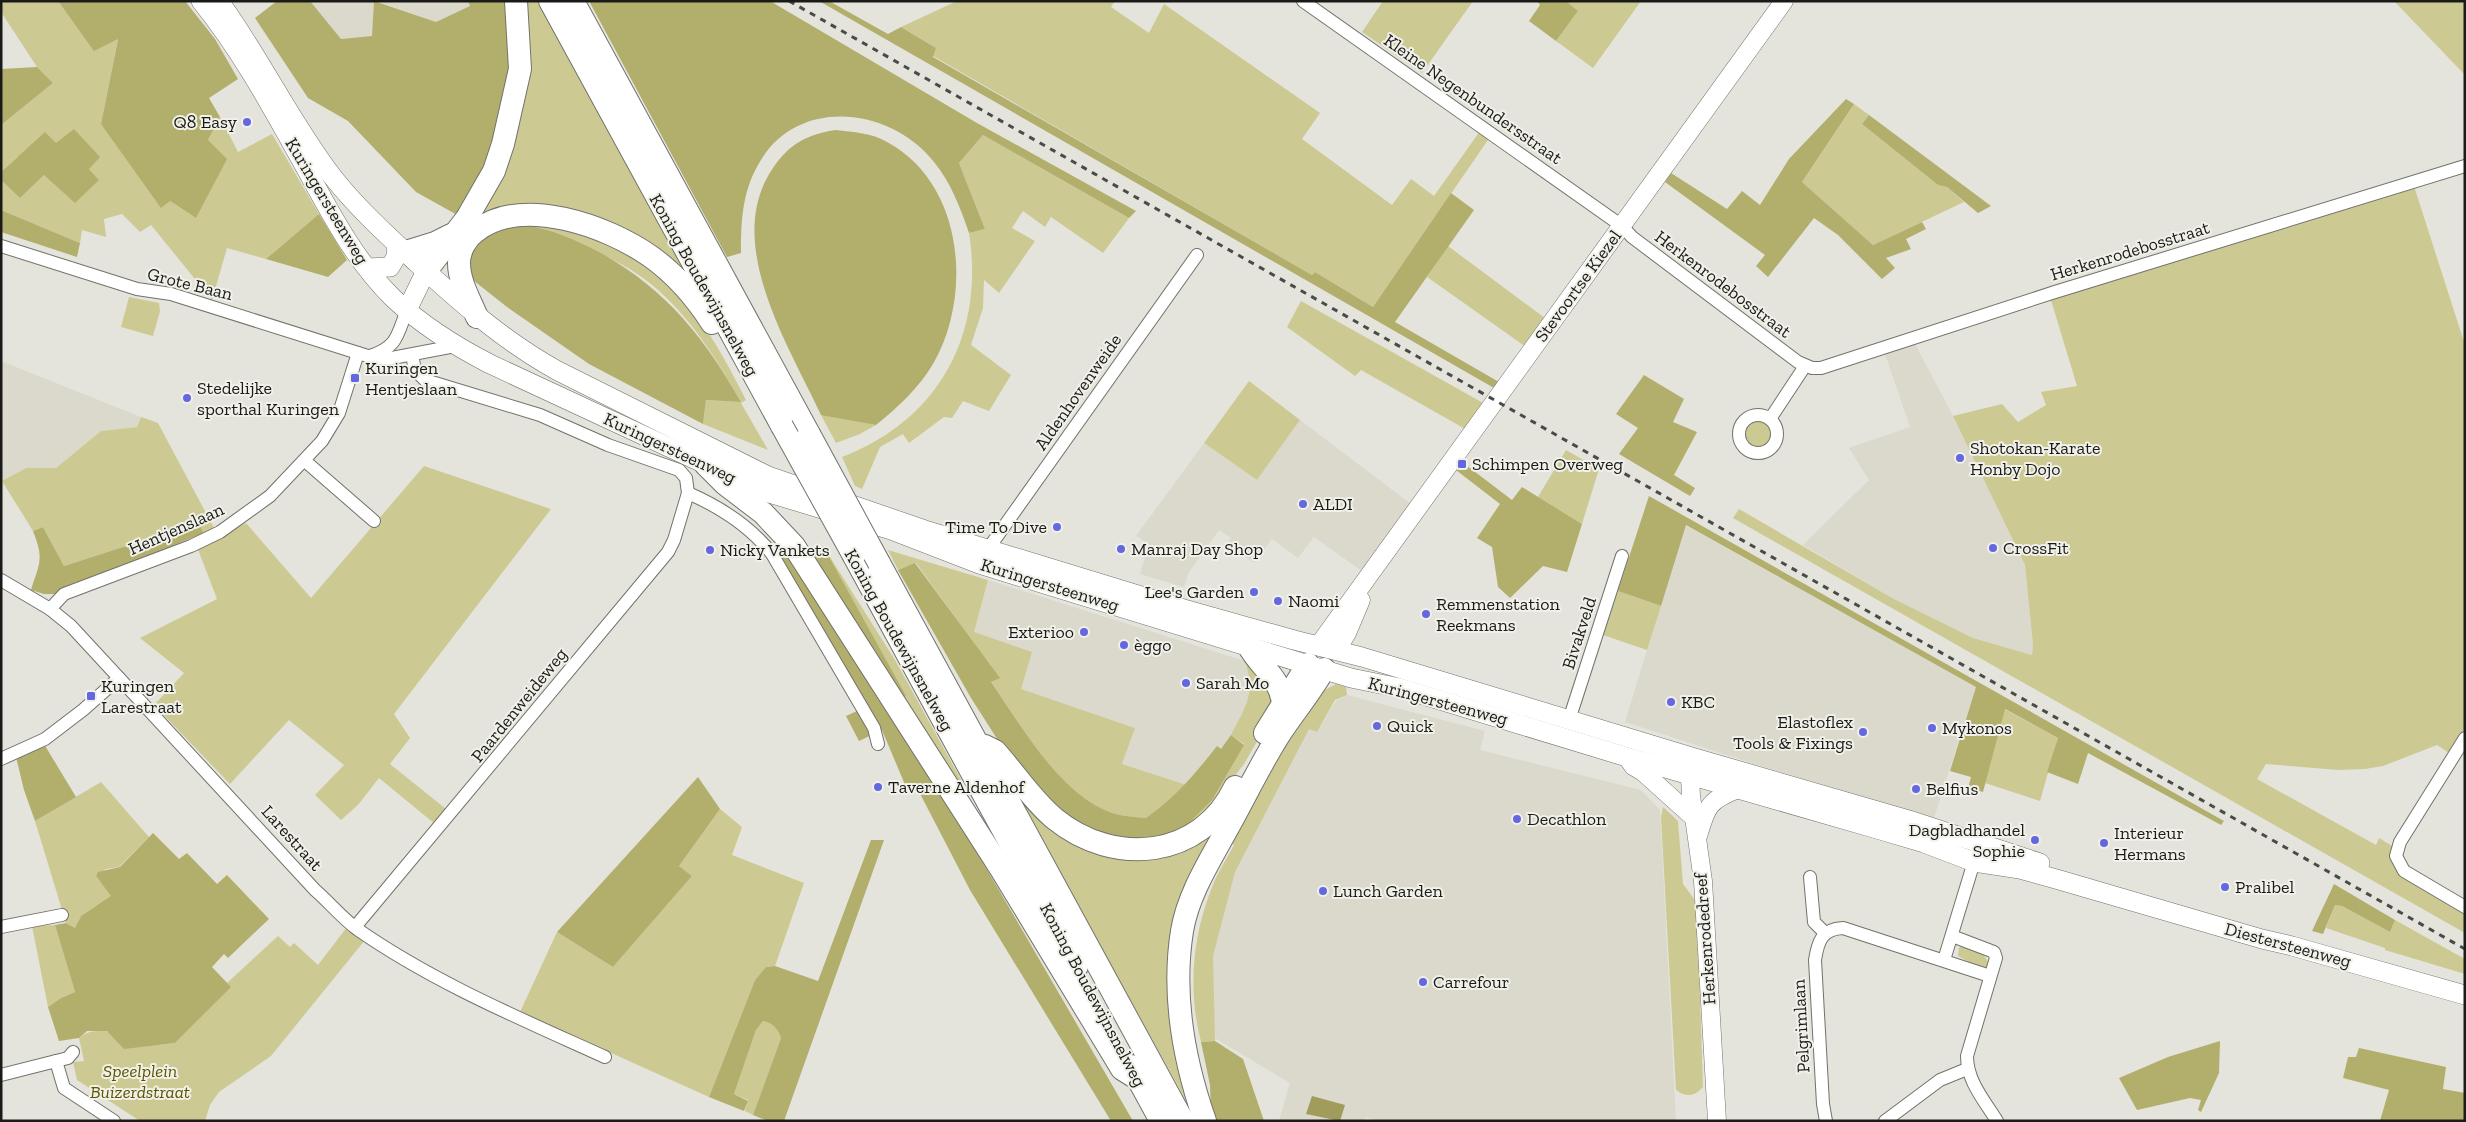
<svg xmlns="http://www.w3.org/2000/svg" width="2466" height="1122" viewBox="0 0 2466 1122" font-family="'Zilla Slab',serif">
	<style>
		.built { fill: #dad9cb }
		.green { fill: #ccca92 }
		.forest { fill: #b2ae6c }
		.water { fill: #a19c5b }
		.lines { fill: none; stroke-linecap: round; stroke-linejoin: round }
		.minor-casing { stroke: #72726c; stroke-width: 14 }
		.secondary-casing { stroke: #72726c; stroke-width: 19 }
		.primary-casing { stroke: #72726c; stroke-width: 20 }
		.motorway-casing { stroke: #72726c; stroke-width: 24 }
		.minor { stroke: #fff; stroke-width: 12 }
		.secondary { stroke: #fff; stroke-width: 18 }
		.primary { stroke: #fff; stroke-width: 19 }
		.motorway { stroke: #fff; stroke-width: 22 }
		.rail { stroke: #4a4a47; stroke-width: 3; stroke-dasharray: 6 6; stroke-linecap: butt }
		.motorway-bridge-casing { stroke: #72726c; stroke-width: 24; stroke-linecap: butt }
		.motorway-bridge { stroke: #fff; stroke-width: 22 }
		.poi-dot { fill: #6367e0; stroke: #f1f1ea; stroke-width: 2 }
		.labels { text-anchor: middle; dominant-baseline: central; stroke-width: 4; stroke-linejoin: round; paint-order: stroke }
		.street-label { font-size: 18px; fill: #1a1a18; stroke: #f1f1ea }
		.poi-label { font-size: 18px; fill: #1a1a18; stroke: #f1f1ea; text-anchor: start }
		.park-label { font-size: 18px; font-style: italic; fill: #5b5500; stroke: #f1f1ea }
	</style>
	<rect width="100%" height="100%" fill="#e4e4dd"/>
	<g class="built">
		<polygon points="310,1 374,1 373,36 341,39"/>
		<polygon points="376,1 468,1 470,6 436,22"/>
		<polygon points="1914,342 1953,416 2025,565 2033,645 2032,655 1973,638 1894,599 1803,545 1869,480 1849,448 1910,427 1884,351"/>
		<polygon points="1,361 141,417 137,427 101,431 56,468 26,468 2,481"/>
		<polygon points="1300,420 1411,504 1362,571 1314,537 1298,558 1272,539 1254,563 1227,544 1231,538 1219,530 1189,572 1184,587 1140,574 1149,544 1136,536 1204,443 1257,480"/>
		<polygon points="1685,525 1976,687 1934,818 1764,767 1625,722"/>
		<polygon points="988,580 1245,661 1251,679 1250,699 1231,735 1221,750 1217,747 1187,785 1122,764 1135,728 1020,689 974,632"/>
		<polygon points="1347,695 1485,731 1480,750 1641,790 1660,810 1676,1121 1380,1121 1366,1117 1363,1121 1279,1121 1290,1083 1208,1034 1208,955 1229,870 1309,728 1317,732 1336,701"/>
	</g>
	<g class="green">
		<polygon points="1,1 58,1 94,50 118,38 101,124 170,201 196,218 208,140 220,117 238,152 272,134 319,214 266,259 227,248 212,300 151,225 140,232 122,214 104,219 106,237 82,230 80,243 1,210 1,180 20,198 44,175 99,180 89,169 56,143 17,157 1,172 1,125 53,83 37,67 1,12"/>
		<polygon points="520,1 537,1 684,268 621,233 565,213 473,225"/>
		<polygon points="957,1 1115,1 1111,7 1149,33 1164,4 1320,113 1302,139 1392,205 1411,179 1434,196 1480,131 1490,137 1373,307 1315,272 1312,275 933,56 936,48 901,27"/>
		<polygon points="1383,1 1473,1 1422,73 1362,32"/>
		<polygon points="1566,1 1641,1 1593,68 1556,41 1578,11"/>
		<polygon points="2394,1 2465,1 2465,75"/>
		<polygon points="1854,104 1869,115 1862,124 1938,185 1947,187 1964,202 1873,245 1802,182"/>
		<path d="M983,135L1129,218L1103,253L1051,217L1045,227L1023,211L1012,228L1035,241L999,293L984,280L983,308L971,345L1011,375L989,411L963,401L952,418L944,417L909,443L903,434L880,447L862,489L855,486L842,457C939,420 985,334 969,233L985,229L959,163Z"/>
		<polygon points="2414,186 2465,345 2465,728 2449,753 2437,745 2383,766 2365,769 2339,770 2266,764 2257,779 2376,845 2379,838 2394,847 2394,858 2465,912 2465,933 1733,518 1739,509 1894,599 1973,638 2032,655 2033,645 2025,565 1953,416 2002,404 2018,422 2046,405 2041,392 2077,386 2050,297"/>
		<path d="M529,224C546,227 565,228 582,233C670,262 706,321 746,400L741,403L768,450L703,424L706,400L741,402C711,349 675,292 619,263C590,248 558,238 528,226Z"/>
		<polygon points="1448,246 1545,318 1526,347 1427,277"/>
		<polygon points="129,297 159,303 160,311 153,336 121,327"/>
		<polygon points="1301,301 1485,404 1467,430 1361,370 1355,376 1287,327"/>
		<polygon points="1249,381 1300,420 1257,480 1204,443"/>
		<polygon points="821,415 827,415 876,425 860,434 836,443"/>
		<polygon points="141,417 158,423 214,528 203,533 199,525 138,548 123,547 64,566 43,527 33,531 2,481 26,468 56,468 101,431 137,427"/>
		<circle cx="1758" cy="435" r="15"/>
		<polygon points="1566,450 1599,469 1582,524 1538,497"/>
		<polygon points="424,466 551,509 394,714 410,738 390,764 446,809 435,824 379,778 358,805 341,820 315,795 344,765 289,720 230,784 154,705 184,673 140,638 217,599 197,547 246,523 311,598"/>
		<polygon points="823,546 895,660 964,785 956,790 900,699"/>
		<path d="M888,550L988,580L974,632L1032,652L1021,689L1135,728L1122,764L1187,785L1163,806L1146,818C1134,817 1122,816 1111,813C1059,794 1021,725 991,682L999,678L916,563L898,570Z"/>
		<polygon points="1618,591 1661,606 1647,650 1603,635"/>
		<path d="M1245,661L1276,687L1267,724L1244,764L1209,810L1177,835L1244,744L1231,735C1246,705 1256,695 1245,661Z"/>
		<path d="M1336,684L1346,687L1347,695L1335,700L1317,732L1309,729L1235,872L1213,956L1215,1041L1201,1042C1188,992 1192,938 1211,890C1216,875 1226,860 1234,845L1229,842L1288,734L1319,693Z"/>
		<polygon points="2004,709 2058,738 2040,801 1985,783"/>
		<polygon points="101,782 149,837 119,867 106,869 96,876 112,896 81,916 75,928 66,923 35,821"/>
		<polygon points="1010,784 1047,820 1209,828 1213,836 1183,895 1196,1118"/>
		<path d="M1663,807L1678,821L1683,884L1697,903L1703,1087C1695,1096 1686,1098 1676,1090L1661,817Z"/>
		<polygon points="720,809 742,827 732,855 804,883 775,966 766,967 755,980 709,1097 520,1012 557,932 613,967 692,876 679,866"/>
		<polygon points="2335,905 2342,906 2390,932 2395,920 2465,959 2465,974 2385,950 2385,948 2326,928"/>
		<polygon points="55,925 75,992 61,998 48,1007 32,926"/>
		<path d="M347,927L365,940L271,1056L219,1092L210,1105L205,1121H140L77,1080L73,1062L84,1061L79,1038C101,1020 131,1041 155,1044C161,1045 169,1044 175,1043L230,987L227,983L278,936L290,947L294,943L318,965Z"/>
		<polygon points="1962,946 1978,952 1984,955 1988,962 1987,967 1980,968 1958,956 1959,948"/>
		<path d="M763,1021C773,1023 778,1029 781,1038L753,1115L745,1111L748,1100L734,1094L756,1030Z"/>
	</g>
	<g class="forest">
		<polygon points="58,1 185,1 215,39 238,79 209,98 220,117 208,140 227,159 196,218 170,201 161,208 101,124 118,39 94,51"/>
		<polygon points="277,1 310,1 341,39 372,36 374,1 436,22 470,6 468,1 509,1 513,48 493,157 459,216 416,192 348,121 308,98 255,18"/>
		<path d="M589,1H770L977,123L1136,211L1129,218L983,135L959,163L985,229L969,233C960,207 951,183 934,162C890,106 795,96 758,165C742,193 741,222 741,253L727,257Z"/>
		<polygon points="819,1 829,1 888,34 901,27 936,48 933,57 1312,275 1315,272 1373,307 1451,193 1474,210 1395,322 1499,382 1494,388"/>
		<polygon points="1537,1 1566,1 1578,11 1556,41 1529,21 1540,5"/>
		<polygon points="37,67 53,83 1,125 1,69"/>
		<polygon points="1846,99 1854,104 1802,182 1873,245 1922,222 1926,229 1906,239 1911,249 1886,258 1895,268 1882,279 1838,235 1814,218 1768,277 1756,266 1765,255 1665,182 1671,173 1727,209 1742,191 1760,205 1789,159"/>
		<polygon points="1869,115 1991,206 1978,213 1947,187 1938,185 1862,124"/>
		<polygon points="74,129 100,157 89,169 99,180 75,203 44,175 20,198 1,180 1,172 45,132 56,143"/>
		<path d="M836,130C853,132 872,133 887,142C964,183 973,296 933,364C919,388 897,408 876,425L821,415C789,346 722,242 773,168C789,144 808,134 836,130Z"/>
		<polygon points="1,210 80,243 77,257 1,232"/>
		<polygon points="319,214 347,260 328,277 266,259"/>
		<path d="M528,226C554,230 575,240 599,252C666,289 704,337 741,402L706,400L703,424L589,364L507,307L464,273L466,252L493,229Z"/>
		<polygon points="1644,375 1684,399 1673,422 1697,432 1674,475 1695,488 1690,496 1619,454 1638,428 1616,414"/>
		<polygon points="1462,462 1512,500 1522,487 1582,524 1567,572 1543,566 1510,598 1498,587 1492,547 1477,538 1500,504 1456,470"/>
		<polygon points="1649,496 2224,821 2221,825 2088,753 2078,784 2047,772 2058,738 2005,709 1983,792 1968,788 1971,777 1950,771 1976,687 1686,525 1661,606 1618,591"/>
		<path d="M200,525L203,533L58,594H44L31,590C40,562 44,559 33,531L43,527L64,566L123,547H138Z"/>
		<polygon points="823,546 906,696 900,699 808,556"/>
		<polygon points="786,555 800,573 981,859 1133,1121 1111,1121 970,890 915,784 906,787 882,730 859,741 846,716 868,706 864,698 854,703 772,563"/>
		<path d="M915,563L1000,678L991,682C1021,725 1060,795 1112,813C1122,816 1134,817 1146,818C1175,798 1195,774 1217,746L1221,749L1231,735L1244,745L1212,800L1177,835L1130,842L1069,822L1008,756L971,698L898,570Z"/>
		<polygon points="44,744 76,797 35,821 24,790 16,757"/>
		<polygon points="698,777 720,809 679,866 692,876 613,967 557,932"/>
		<polygon points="153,833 179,859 187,853 217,884 227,875 269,919 228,958 224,954 212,967 231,987 175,1043 124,1049 107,1031 87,1031 79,1038 59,1041 48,1007 61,998 75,992 55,925 66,923 75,928 81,916 111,896 96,876 98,872 120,867"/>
		<path d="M871,840H884L784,1121H768L753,1115L781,1038C778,1029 773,1023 763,1021L756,1030L734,1094L748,1101L744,1111L709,1097L755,980L766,967L775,966L818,981Z"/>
		<polygon points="2334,884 2395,920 2390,932 2342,906 2335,905 2323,934 2312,931"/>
		<polygon points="1215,1041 1243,1059 1264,1121 1216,1121 1211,1110 1210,1085 1201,1042"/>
		<polygon points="2220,1041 2219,1073 2201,1112 2198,1110 2201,1100 2190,1098 2137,1110 2119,1078 2168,1057"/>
		<polygon points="2359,1048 2446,1067 2443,1089 2465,1093 2465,1121 2380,1121 2389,1090 2343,1078 2348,1057 2356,1057"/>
	</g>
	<polygon class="water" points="1312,1096 1345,1105 1340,1121 1306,1114"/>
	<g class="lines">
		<g class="minor-casing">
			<g id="minor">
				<polyline points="1303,1 1622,226 1632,237 1798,362 1812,368 1821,368 2055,292 2465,166"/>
				<polyline points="1,246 137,289 171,294 374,358 392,358 455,346"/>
				<polyline points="412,355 415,370 425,380 540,415 608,445 679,470 686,478 688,493"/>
				<path d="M370,356C398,347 397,335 407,310"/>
				<circle cx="1758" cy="434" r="19"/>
				<polyline points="1770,419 1805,366"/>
				<polyline points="305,461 374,521"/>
				<path d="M688,493C720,507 750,526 772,554L874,728L878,744"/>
				<polyline points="988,549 1197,255"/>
				<path d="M1,580L50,609L71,626L315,890C329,902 342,918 357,929C433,982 521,1019 605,1057"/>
				<polyline points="50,609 64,594 191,546 220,532 270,496 322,441 339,413 358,353"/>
				<polyline points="1569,720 1622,556"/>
				<polyline points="2465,738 2400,842 2396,856 2404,871 2465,907"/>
				<polyline points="1,759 45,739 83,710 119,678"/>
				<polyline points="1810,877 1814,922 1825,933"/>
				<polyline points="1,927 62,915"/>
				<polyline points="355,927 668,552 674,540 688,493"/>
				<path d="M1952,936L1994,952L1996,958L1967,1056C1967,1081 1984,1100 1997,1121"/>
				<polyline points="1944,960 1980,842"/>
				<polyline points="56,1061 64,1088 114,1121"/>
				<polyline points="1,1075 68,1058 73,1052"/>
				<path d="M1826,1121L1823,1104L1815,960C1818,941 1822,929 1843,928L1990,976"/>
				<polyline points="1885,1121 1940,1080 1967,1069"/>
			</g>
		</g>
		<g class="secondary-casing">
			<g id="secondary">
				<polyline points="1318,646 1784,1"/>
				<polyline points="1337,650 1347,633 1361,600"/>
				<polyline points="1627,757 1633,766 1643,772 1693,817"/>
				<polyline points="1693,763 1690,776 1691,796 1703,881 1717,1121"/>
				<path d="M1698,836C1707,806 1708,801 1738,789"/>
			</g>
		</g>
		<g class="primary-casing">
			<g id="primary">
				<path d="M201,1C244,54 276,115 309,174C333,218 357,263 394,299C423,326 455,346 490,364L763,491L891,530L979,564L1351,678L1400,688L1627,757L1877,829L1924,843L1974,862L2020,869L2056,879L2262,939L2292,946L2465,995"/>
				<path d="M219,1C260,57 290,121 332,176C357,208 388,236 417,263C461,303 505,342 558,371L768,476L925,530L1184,609L1294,640L1362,657L1695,758L1909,820L2040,863"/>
				<polyline points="367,268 390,267 396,257 397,245"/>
				<polyline points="407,310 426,271"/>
			</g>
		</g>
		<g class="motorway-casing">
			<g id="motorway">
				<polyline points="550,1 782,426"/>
				<polyline points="573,1 809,434"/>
				<polyline points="406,252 435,243 451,235"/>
				<polyline points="426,271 467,218 494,171 503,144 520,69 516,1"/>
				<path d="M477,317C470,300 459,282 459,263C459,251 466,238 476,231C522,195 607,226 650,256C674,273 696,298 712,323"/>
				<polyline points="706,465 725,484 763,513 794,546 1001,869 1122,1069 1138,1079"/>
				<polyline points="854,556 1077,966"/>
				<polyline points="879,563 1183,1121"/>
				<path d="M1248,645C1260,668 1278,674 1283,702"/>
				<polyline points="1265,733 1308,664"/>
				<path d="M985,746L995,751C1015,773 1032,800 1055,819C1114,867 1201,859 1235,787"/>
				<polyline points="1131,1066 1161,1121"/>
				<path d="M1205,1121C1184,1061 1172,994 1182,931C1188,895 1209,862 1226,831C1244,799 1260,765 1279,735C1294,712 1311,692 1324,669"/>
			</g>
		</g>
		<use href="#minor" class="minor"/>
		<use href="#secondary" class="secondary"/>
		<use href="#primary" class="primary"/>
		<use href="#motorway" class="motorway"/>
		<polyline class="rail" points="789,1 2465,949"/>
		<g class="motorway-bridge-casing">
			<g id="motorway-bridge">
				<polyline points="782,426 854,556"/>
				<polyline points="809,434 879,563"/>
			</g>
		</g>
		<use href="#motorway-bridge" class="motorway-bridge"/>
	</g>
	<g class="poi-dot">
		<circle cx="247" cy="122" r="5"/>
		<rect x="350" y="373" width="10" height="10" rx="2.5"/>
		<circle cx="187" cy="398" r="5"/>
		<circle cx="1960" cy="458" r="5"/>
		<rect x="1457" y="459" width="10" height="10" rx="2.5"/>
		<circle cx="1303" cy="504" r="5"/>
		<circle cx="1057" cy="527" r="5"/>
		<circle cx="1993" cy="548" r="5"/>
		<circle cx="1121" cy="549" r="5"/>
		<circle cx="710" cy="550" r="5"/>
		<circle cx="1254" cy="592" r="5"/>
		<circle cx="1278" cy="601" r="5"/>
		<circle cx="1426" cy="614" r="5"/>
		<circle cx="1084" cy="632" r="5"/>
		<circle cx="1124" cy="645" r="5"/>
		<circle cx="1186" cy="683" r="5"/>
		<rect x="86" y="691" width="10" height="10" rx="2.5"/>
		<circle cx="1671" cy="702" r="5"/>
		<circle cx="1377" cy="726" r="5"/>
		<circle cx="1932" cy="728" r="5"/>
		<circle cx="1863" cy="732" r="5"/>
		<circle cx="878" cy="787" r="5"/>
		<circle cx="1916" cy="789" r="5"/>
		<circle cx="1517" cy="819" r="5"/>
		<circle cx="2035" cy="840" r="5"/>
		<circle cx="2104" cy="843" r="5"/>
		<circle cx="2225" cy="887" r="5"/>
		<circle cx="1323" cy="891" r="5"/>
		<circle cx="1423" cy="982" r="5"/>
	</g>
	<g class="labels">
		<g class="street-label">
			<text transform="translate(1473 99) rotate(35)">Kleine Negenbundersstraat</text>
			<text transform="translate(327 201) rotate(59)">Kuringersteenweg</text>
			<text transform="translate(2130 251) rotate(-17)">Herkenrodebosstraat</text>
			<text transform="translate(190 284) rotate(14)">Grote Baan</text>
			<text transform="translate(1723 284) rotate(37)">Herkenrodebosstraat</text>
			<text transform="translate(704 285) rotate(61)">Koning Boudewijnsnelweg</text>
			<text transform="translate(1578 286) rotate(-54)">Stevoortse Kiezel</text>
			<text transform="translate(1078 392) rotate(-55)">Aldenhovenweide</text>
			<text transform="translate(670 448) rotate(25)">Kuringersteenweg</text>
			<text transform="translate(176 529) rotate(-24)">Hentjenslaan</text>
			<text transform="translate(1050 585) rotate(17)">Kuringersteenweg</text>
			<text transform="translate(1579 633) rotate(-72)">Bivakveld</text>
			<text transform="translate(899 640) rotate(61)">Koning Boudewijnsnelweg</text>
			<text transform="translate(1438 701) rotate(15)">Kuringersteenweg</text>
			<text transform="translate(519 705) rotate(-51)">Paardenweideweg</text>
			<text transform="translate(292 838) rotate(48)">Larestraat</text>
			<text transform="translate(1705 939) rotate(-94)">Herkenrodedreef</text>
			<text transform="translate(2288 945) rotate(15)">Diestersteenweg</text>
			<text transform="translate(1093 995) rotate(62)">Koning Boudewijnsnelweg</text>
			<text transform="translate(1801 1026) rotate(-93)">Pelgrimlaan</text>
		</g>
		<g class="poi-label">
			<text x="237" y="122" text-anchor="end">Q8 Easy</text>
			<text x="365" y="368">Kuringen<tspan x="365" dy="21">Hentjeslaan</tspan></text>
			<text x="197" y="388">Stedelijke<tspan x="197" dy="21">sporthal Kuringen</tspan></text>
			<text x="1970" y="448">Shotokan-Karate<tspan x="1970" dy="21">Honby Dojo</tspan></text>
			<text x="1472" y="464">Schimpen Overweg</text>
			<text x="1313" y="504">ALDI</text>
			<text x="1047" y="527" text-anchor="end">Time To Dive</text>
			<text x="2003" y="548">CrossFit</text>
			<text x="1131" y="549">Manraj Day Shop</text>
			<text x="720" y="550">Nicky Vankets</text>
			<text x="1244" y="592" text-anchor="end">Lee's Garden</text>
			<text x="1288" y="601">Naomi</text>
			<text x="1436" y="604">Remmenstation<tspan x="1436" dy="21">Reekmans</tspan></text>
			<text x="1074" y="632" text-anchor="end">Exterioo</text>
			<text x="1134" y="645">èggo</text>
			<text x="1196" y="683">Sarah Mo</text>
			<text x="101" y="686">Kuringen<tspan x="101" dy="21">Larestraat</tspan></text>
			<text x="1681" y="702">KBC</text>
			<text x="1853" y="722" text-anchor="end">Elastoflex<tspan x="1853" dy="21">Tools &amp; Fixings</tspan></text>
			<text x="1387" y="726">Quick</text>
			<text x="1942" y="728">Mykonos</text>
			<text x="888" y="787">Taverne Aldenhof</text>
			<text x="1926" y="789">Belfius</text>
			<text x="1527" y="819">Decathlon</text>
			<text x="2025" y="830" text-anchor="end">Dagbladhandel<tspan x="2025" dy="21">Sophie</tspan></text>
			<text x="2114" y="833">Interieur<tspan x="2114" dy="21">Hermans</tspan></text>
			<text x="2235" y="887">Pralibel</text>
			<text x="1333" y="891">Lunch Garden</text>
			<text x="1433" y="982">Carrefour</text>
		</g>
		<g class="park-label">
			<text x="140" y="1071">Speelplein<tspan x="140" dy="21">Buizerdstraat</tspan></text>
		</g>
	</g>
	<rect width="2466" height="1122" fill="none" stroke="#1a1a18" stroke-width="5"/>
</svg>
